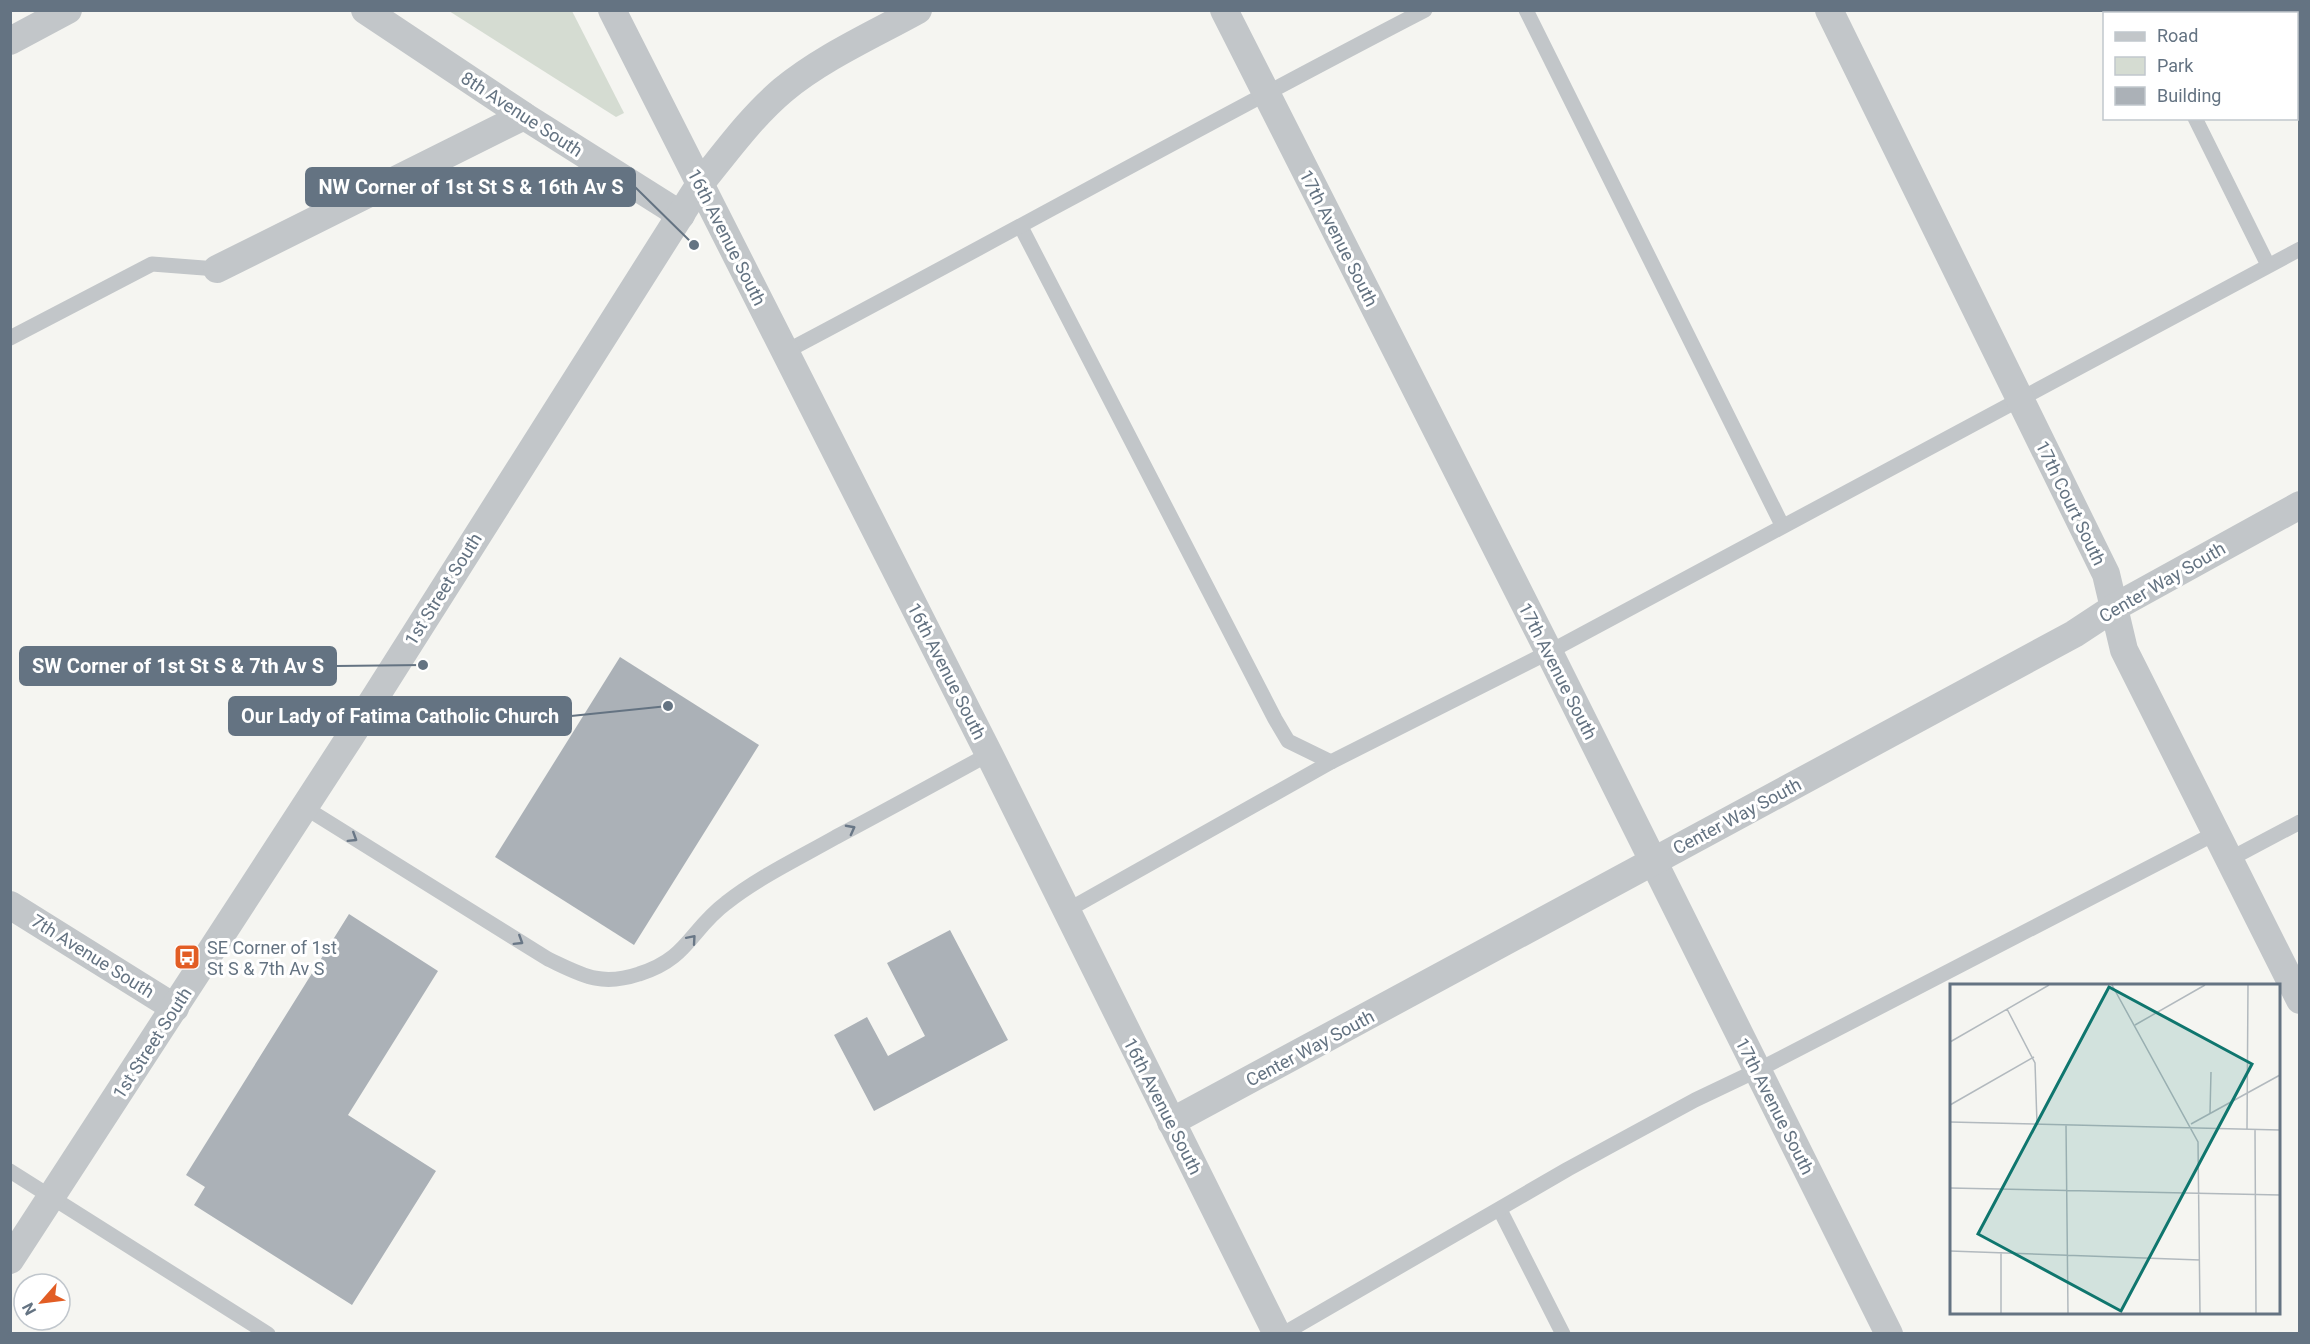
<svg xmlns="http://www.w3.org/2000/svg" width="2310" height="1344" viewBox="0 0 2310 1344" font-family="Roboto,sans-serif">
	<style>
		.green { fill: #d5dcd2 }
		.building { fill: #abb1b7 }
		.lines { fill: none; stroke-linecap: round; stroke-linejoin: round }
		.service { stroke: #c2c6c9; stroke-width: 15 }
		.minor { stroke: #c2c6c9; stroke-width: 28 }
		.oneway { stroke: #697786 }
		.labels { text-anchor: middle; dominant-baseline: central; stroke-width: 6; stroke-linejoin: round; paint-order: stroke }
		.street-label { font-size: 18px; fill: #647382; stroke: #fff }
		.poi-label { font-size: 18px; fill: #647382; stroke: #fff; text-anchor: start }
		.inset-road { fill: none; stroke: #b2b9be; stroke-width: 1.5 }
		.view { fill: #0f766e; fill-opacity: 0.15; stroke: #0f766e; stroke-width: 3 }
		.inset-edge { fill: none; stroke: #647382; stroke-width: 3 }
		.leader { fill: none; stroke: #647382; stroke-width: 2 }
		.callout-dot { fill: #647382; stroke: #fff; stroke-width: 2 }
		.callout { fill: #647382; stroke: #647382; stroke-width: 2 }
		.callout-label { font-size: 20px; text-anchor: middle; font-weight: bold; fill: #fff }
	</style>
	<rect width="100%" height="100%" fill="#f5f5f1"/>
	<polygon class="green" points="449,11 572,11 624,113 616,117"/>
	<g class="building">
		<polygon points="620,657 759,745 634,945 495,857"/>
		<polygon points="349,914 438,971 348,1115 436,1171 352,1305 194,1205 205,1187 186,1175"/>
		<polygon points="950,930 1008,1040 874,1111 834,1035 867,1017 888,1056 925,1036 887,963"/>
	</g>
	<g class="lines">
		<g class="service">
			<polyline points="1526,10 1782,525"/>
			<polyline points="2142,10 2143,14"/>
			<polyline points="2195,118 2268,265"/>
			<polyline points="1021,227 1275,719 1288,741 1331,762"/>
			<polyline points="10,338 152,264 217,269"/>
			<path d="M785,352C999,239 1210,121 1425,10"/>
			<path d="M304,807L548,959C582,975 600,987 639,974C688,959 690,930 726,903C759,877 799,858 836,837C887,810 938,782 989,754"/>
			<polyline points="2230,859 2300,822"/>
			<polyline points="1066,911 1331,762 1549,652 2300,249"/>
			<polyline points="10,1171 268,1334"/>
			<polyline points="1500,1210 1563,1334"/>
			<polyline points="1283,1334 1568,1169 1695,1100 1758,1070 2216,833"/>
		</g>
		<g class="minor">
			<polyline points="365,10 524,116 681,215"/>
			<polyline points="612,10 989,754 1277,1334"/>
			<polyline points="1224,10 1549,652 1889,1334"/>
			<polyline points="1829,10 2106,574 2124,650 2300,1000"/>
			<polyline points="10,41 68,10"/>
			<polyline points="217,269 524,116"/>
			<polyline points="10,905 175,1008"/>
			<polyline points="1171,1122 2074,634 2115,607 2300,505"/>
			<path d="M10,1260L350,737L700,184C726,152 751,117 783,90C823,57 873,35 918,10"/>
		</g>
	</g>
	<defs><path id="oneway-chevron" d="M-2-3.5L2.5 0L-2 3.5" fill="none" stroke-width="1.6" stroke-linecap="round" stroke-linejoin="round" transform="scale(1.5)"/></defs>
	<g class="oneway">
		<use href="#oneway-chevron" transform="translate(851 829) rotate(-28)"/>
		<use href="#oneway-chevron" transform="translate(353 838) rotate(32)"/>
		<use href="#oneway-chevron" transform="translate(692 939) rotate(-49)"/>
		<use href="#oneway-chevron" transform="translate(519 941) rotate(32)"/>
	</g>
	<defs>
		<g id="bus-square" transform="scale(1.35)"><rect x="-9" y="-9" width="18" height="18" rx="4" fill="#e25d24" stroke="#fff"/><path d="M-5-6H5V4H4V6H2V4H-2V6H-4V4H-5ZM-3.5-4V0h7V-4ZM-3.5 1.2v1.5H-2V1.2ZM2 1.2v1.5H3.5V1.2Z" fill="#fff"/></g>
	</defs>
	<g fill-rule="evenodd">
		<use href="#bus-square" x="187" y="957"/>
	</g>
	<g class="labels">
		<g class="street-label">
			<text transform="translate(522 114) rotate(33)">8th Avenue South</text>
			<text transform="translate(727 237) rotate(63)">16th Avenue South</text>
			<text transform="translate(1339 238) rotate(63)">17th Avenue South</text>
			<text transform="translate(2071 503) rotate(64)">17th Court South</text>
			<text transform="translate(2162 582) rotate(-30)">Center Way South</text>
			<text transform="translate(443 589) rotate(-58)">1st Street South</text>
			<text transform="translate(947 671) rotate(63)">16th Avenue South</text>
			<text transform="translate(1558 671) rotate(63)">17th Avenue South</text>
			<text transform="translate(1737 816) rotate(-28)">Center Way South</text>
			<text transform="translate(93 956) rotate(32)">7th Avenue South</text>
			<text transform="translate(152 1043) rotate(-57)">1st Street South</text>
			<text transform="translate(1310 1048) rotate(-28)">Center Way South</text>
			<text transform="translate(1163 1106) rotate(63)">16th Avenue South</text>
			<text transform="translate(1775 1106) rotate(63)">17th Avenue South</text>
		</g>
		<g class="poi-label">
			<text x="207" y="947">SE Corner of 1st<tspan x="207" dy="21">St S &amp; 7th Av S</tspan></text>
		</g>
	</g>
	<g transform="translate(1950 984)">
		<rect width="330" height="330" fill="#f5f5f1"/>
		<path class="inset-road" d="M162,1L248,158L250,329M57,25L85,79L87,140M185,41L255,1M0,58L99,1M0,121L84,73M260,129L261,88M0,138L330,146M241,140L330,91M116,141L118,329M297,146L298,1M305,146L306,329M0,204L330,211M0,267L250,276M51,268V329"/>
		<path class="view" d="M159,3L302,80L171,327L28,250Z"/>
		<rect width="330" height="330" class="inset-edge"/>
	</g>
	<path class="leader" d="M694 245L635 187M423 665L336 666M668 706L571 716"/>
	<g class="callout-dot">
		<circle cx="694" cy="245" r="6"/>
		<circle cx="423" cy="665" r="6"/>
		<circle cx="668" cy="706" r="6"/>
	</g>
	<g class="callout">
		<rect x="306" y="168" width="329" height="38" rx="6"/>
		<rect x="20" y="647" width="316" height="38" rx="6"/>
		<rect x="229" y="697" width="342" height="38" rx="6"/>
	</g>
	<g class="callout-label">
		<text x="471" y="194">NW Corner of 1st St S &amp; 16th Av S</text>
		<text x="178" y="673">SW Corner of 1st St S &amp; 7th Av S</text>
		<text x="400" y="723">Our Lady of Fatima Catholic Church</text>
	</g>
	<rect width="2310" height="1344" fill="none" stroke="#647382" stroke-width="24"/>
	<rect x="2103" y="12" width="195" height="108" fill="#ffffff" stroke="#c1c7cd" stroke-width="1.5"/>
	<rect x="2115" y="32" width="30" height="9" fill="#c2c6c9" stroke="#c1c7cd" stroke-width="1.5"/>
	<text x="2157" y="42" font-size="18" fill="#647382">Road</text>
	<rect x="2115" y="57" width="30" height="18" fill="#d5dcd2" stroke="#c1c7cd" stroke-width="1.5"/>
	<text x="2157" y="72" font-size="18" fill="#647382">Park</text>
	<rect x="2115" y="87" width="30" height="18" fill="#abb1b7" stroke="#c1c7cd" stroke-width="1.5"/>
	<text x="2157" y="102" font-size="18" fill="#647382">Building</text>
	<g transform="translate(42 1302) rotate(242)"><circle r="28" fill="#ffffff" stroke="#c1c7cd" stroke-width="1.5"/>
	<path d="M0-4.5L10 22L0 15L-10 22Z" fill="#e25d24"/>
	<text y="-9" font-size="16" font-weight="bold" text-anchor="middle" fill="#647382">N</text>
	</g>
</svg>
